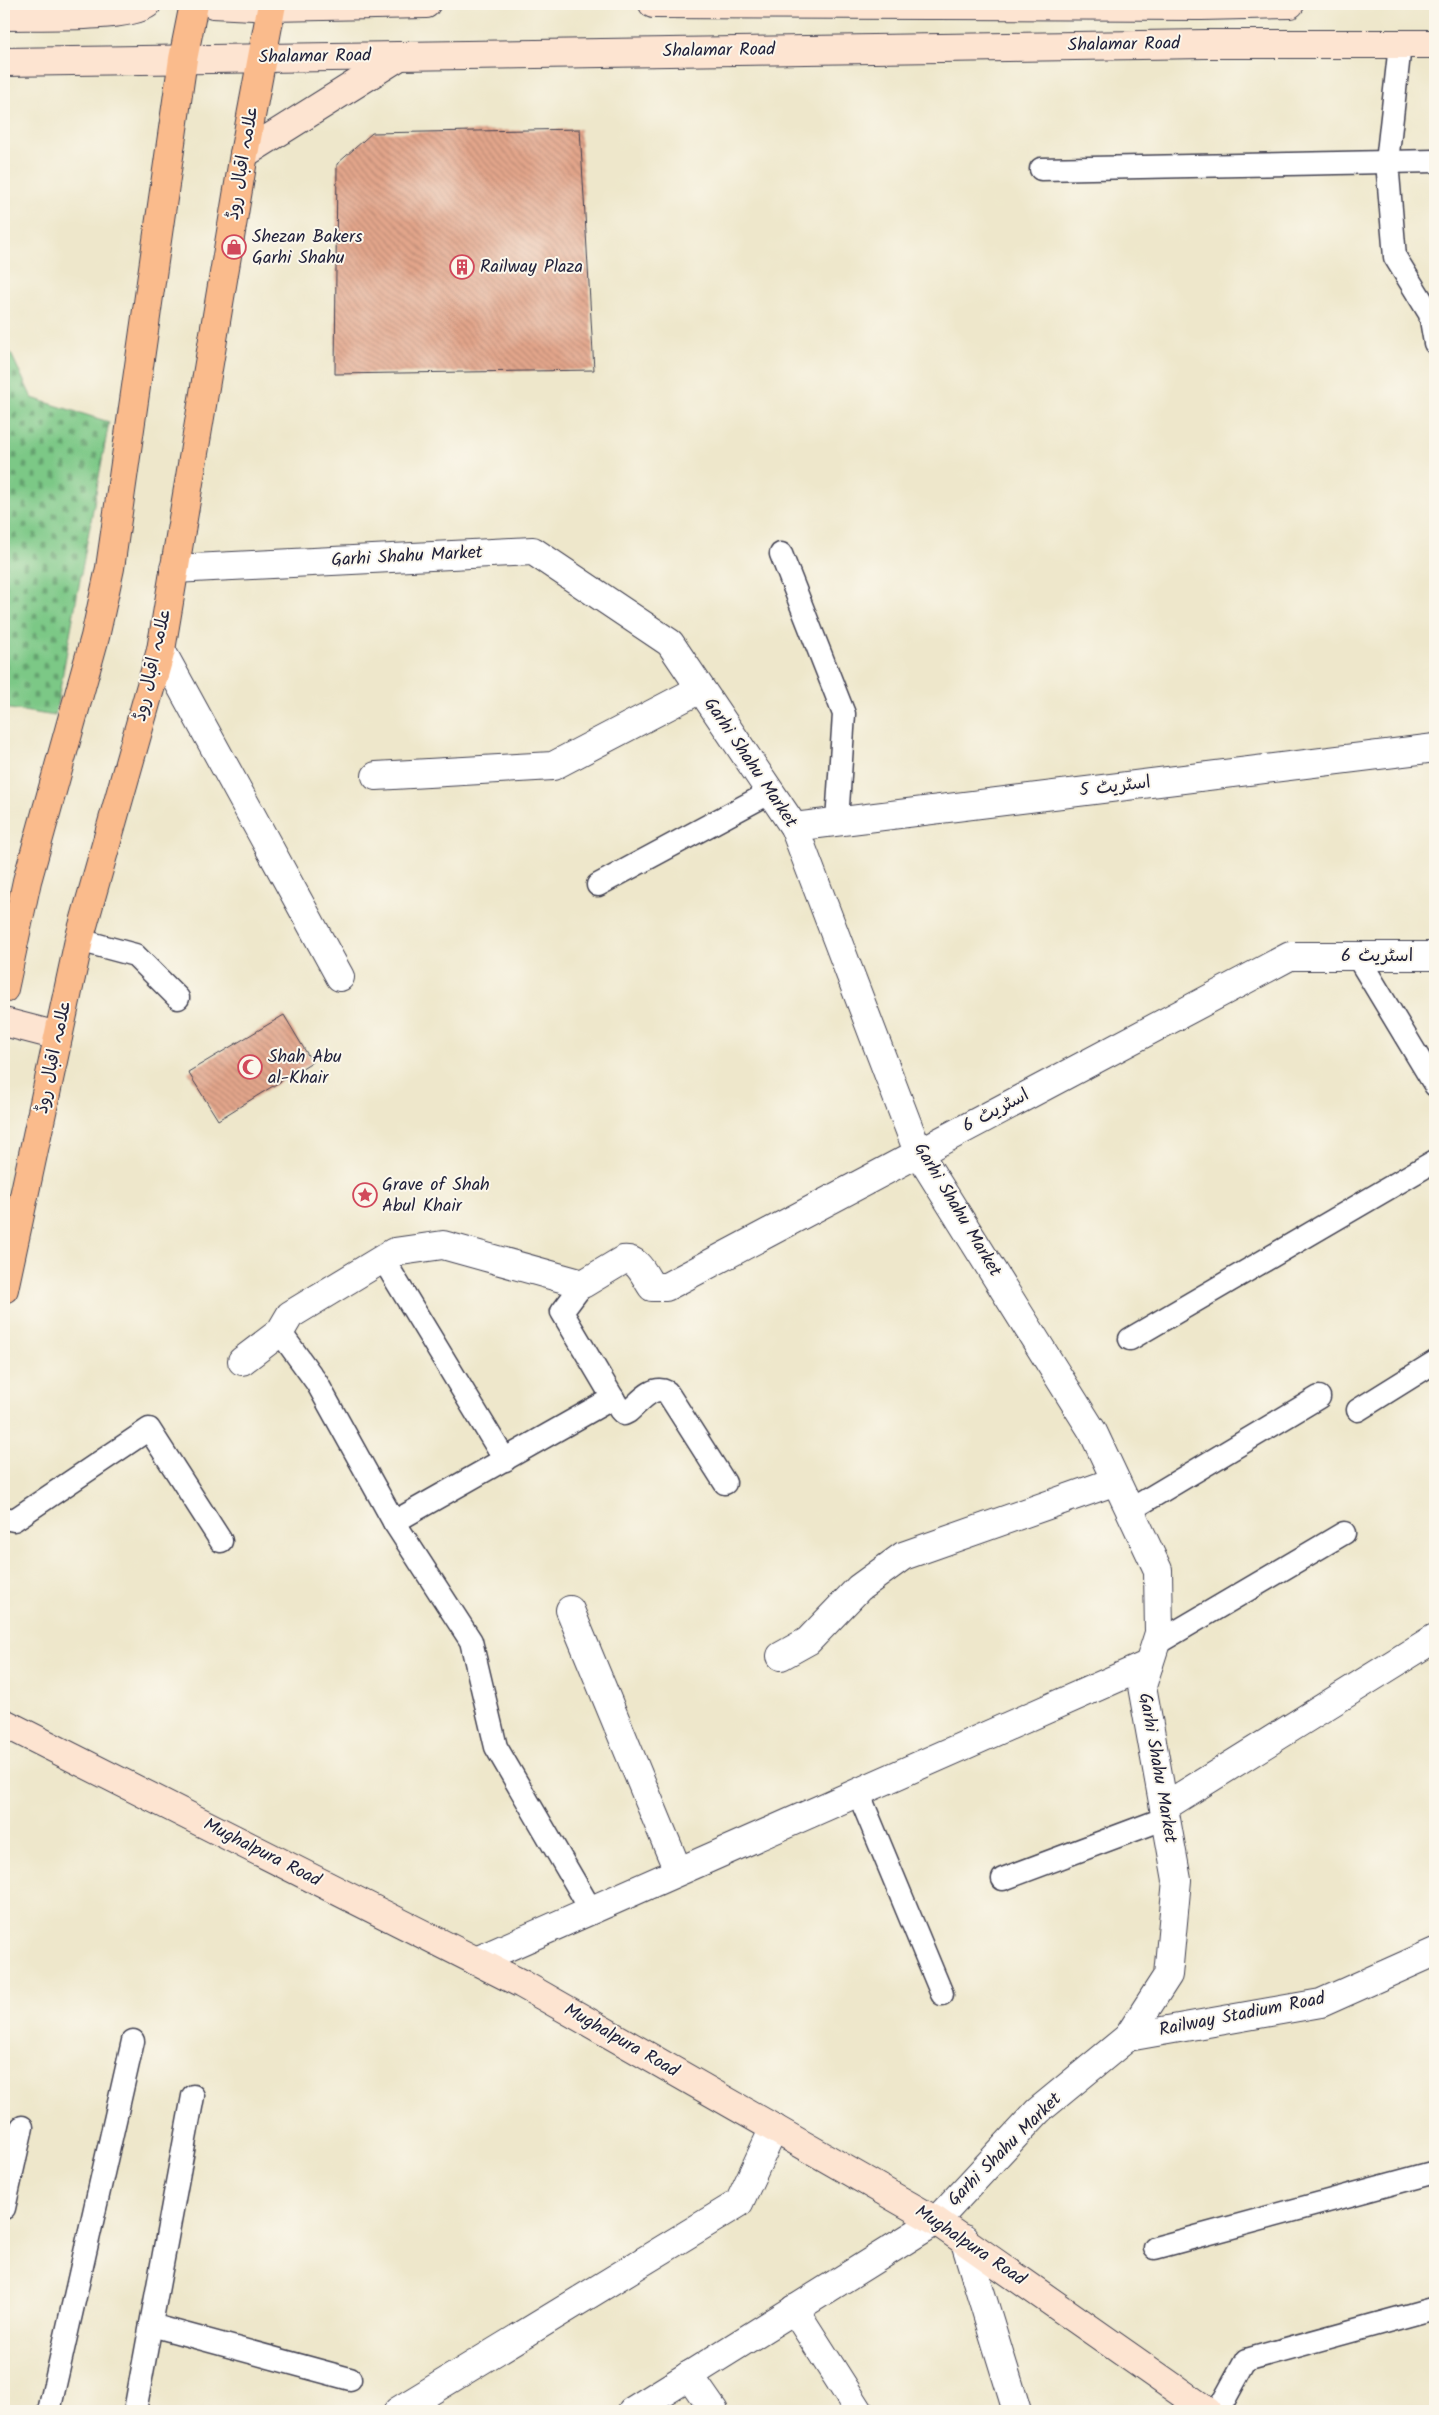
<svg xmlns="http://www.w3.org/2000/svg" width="1439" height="2415" viewBox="0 0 1439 2415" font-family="Kalam,'Playpen Sans Arabic',sans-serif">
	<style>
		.cemetery { fill: url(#cemetery-stones); stroke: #4f7560 }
		.building { fill: url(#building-back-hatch) }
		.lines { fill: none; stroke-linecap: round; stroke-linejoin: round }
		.lane-casing { stroke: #414051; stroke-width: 25 }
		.street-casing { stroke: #414051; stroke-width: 30 }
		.secondary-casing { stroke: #414051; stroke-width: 30 }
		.primary-casing { stroke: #414051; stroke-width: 30 }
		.lane { stroke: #fff; stroke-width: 22 }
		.street { stroke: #fff; stroke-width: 28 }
		.secondary { stroke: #fde4d1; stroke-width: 28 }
		.primary { stroke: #fabb8c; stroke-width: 28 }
		.labels { text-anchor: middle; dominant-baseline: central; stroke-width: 4; stroke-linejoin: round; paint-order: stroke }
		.street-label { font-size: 18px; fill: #22223b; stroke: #fbf7ec }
		.poi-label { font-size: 18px; fill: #22223b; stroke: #fbf7ec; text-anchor: start }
	</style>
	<defs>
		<pattern id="cemetery-stones" width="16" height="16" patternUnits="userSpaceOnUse" patternTransform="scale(1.25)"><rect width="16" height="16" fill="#7cc886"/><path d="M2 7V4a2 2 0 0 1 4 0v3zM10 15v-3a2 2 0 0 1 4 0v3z" fill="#65a26f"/></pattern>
		<pattern id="building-back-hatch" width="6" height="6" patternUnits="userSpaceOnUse" patternTransform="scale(1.25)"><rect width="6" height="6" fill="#e3a68b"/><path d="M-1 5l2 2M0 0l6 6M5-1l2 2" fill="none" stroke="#b88773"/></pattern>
	</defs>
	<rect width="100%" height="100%" fill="#fbf7ec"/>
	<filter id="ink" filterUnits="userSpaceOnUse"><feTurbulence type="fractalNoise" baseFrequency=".02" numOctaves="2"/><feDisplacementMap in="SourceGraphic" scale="10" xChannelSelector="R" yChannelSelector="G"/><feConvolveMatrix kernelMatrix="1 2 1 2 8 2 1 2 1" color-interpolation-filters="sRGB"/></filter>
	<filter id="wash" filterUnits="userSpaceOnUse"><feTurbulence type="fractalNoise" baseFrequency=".0096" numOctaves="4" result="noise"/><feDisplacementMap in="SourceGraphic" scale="20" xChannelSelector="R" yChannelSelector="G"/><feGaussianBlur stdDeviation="1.12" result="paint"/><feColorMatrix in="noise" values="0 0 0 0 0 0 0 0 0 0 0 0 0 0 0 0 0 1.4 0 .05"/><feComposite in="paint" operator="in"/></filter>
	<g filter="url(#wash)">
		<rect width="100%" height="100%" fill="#eee7cb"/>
		<polygon class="cemetery" points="4,339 32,398 109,422 55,716 4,708"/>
		<g id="blocks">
			<g class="building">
				<polygon points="580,129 594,370 335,374 337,164 372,133"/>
				<polygon points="284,1015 312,1062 218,1120 188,1072"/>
			</g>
		</g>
	</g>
	<g filter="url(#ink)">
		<use href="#blocks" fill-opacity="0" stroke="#414051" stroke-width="1"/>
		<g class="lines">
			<g class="lane-casing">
				<g id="lane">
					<polyline points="1400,45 1387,162 1395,257 1430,314 1435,343"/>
					<polyline points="1041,169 1435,161"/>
					<polyline points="781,554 844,714 837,821"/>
					<polyline points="598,885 771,792"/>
					<polyline points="79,940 135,955 178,998"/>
					<polyline points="1357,956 1435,1085"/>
					<polyline points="383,1259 505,1460"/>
					<path d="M583,1284L562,1312L620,1410L624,1414L628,1412C639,1403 652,1384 667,1392L725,1483"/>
					<polyline points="280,1332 317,1383 394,1522 471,1641 496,1747 591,1910"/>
					<polyline points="1130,1339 1435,1161"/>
					<polyline points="1358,1410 1435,1362"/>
					<polyline points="1130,1510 1319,1397"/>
					<polyline points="4,1518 14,1520 149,1429 221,1541"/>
					<polyline points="394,1522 613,1398"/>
					<polyline points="1154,1645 1344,1533"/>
					<polyline points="858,1792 942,1994"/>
					<polyline points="1003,1879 1166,1818"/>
					<polyline points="4,2208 22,2127"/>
					<polyline points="1155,2248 1435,2172"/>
					<polyline points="151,2325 350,2379"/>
					<polyline points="49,2411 133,2041"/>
					<polyline points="135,2411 193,2096"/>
					<polyline points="1218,2411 1246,2360 1435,2308"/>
				</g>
			</g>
			<g class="street-casing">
				<g id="street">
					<polyline points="174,569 533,551 670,643 794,827 918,1152 1093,1432 1158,1570 1159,1633 1142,1686 1177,1880 1168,1975 1128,2037 1038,2111 936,2221 632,2411"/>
					<polyline points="161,650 340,977"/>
					<polyline points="376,776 553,766 700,689"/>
					<polyline points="794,827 1435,748"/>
					<path d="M242,1361L280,1332L290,1315L394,1252L443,1245L583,1284L623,1260C639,1258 644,1276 652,1287H666L1290,956H1435"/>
					<polyline points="570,1610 678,1871"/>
					<polyline points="781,1656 808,1641 859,1588 903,1556 1116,1481"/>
					<polyline points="1164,1807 1435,1638"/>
					<polyline points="476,1961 1149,1664"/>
					<polyline points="1128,2037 1321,2003 1435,1952"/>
					<polyline points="964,2239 1017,2411"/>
					<polyline points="794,2309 859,2411"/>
					<polyline points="689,2375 714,2411"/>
					<polyline points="398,2411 739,2203 774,2128"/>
				</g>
			</g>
			<g class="secondary-casing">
				<g id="secondary">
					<polyline points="213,4 271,7 426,4"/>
					<polyline points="653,4 1201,6 1290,4"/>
					<path d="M4,16C33,15 127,19 147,4"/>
					<polyline points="4,62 1206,44 1435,44"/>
					<polyline points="244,154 400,56"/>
					<polyline points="4,1022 58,1036"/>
					<polyline points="4,1723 522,1984 936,2221 1207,2411"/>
				</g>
			</g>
			<g class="primary-casing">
				<g id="primary">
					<polyline points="4,989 27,881 95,637 110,568 183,59 194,4"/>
					<polyline points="4,1289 79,940 161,650 244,154 272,4"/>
				</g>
			</g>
			<use href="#lane" class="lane"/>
			<use href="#street" class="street"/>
			<use href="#secondary" class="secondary"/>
			<use href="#primary" class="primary"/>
		</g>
	</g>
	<defs>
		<g id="shop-ring" transform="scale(1.25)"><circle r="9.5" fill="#fbf7ec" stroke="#d1495b" stroke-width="1.5"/><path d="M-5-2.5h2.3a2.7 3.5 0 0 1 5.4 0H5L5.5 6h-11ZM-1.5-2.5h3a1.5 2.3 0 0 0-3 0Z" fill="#d1495b"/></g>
		<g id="building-ring" transform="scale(1.25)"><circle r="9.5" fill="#fbf7ec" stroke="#d1495b" stroke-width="1.5"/><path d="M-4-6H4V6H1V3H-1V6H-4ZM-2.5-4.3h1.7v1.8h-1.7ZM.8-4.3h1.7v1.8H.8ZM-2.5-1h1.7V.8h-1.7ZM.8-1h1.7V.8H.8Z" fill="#d1495b"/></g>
		<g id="mosque-ring" transform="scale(1.25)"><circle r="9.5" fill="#fbf7ec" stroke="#d1495b" stroke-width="1.5"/><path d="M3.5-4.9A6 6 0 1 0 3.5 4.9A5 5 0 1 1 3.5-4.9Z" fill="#d1495b"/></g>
		<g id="sight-ring" transform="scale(1.25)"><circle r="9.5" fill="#fbf7ec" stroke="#d1495b" stroke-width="1.5"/><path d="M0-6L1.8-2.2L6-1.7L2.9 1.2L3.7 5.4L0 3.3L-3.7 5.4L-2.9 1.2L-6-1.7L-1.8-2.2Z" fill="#d1495b"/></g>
	</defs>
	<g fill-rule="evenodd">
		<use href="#shop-ring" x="234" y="247"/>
		<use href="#building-ring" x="462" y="267"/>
		<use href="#mosque-ring" x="250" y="1067"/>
		<use href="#sight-ring" x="365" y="1195"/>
	</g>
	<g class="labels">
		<g class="street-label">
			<text transform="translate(1124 45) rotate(-1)">Shalamar Road</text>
			<text transform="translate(719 51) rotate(-1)">Shalamar Road</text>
			<text transform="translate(315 57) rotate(-1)">Shalamar Road</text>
			<text transform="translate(243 163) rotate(-80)">علامہ اقبال روڈ</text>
			<text transform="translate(407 557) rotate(-3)">Garhi Shahu Market</text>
			<text transform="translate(153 665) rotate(-77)">علامہ اقبال روڈ</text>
			<text transform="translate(750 763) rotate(56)">Garhi Shahu Market</text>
			<text transform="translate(1115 787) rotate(-7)">اسٹریٹ 5</text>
			<text x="1377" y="956">اسٹریٹ 6</text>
			<text transform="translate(54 1057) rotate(-78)">علامہ اقبال روڈ</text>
			<text transform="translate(996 1111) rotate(-28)">اسٹریٹ 6</text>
			<text transform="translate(957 1210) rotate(59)">Garhi Shahu Market</text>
			<text transform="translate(1157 1768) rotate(80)">Garhi Shahu Market</text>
			<text transform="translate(262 1853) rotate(27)">Mughalpura Road</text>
			<text transform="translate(1242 2015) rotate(-11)">Railway Stadium Road</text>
			<text transform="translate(621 2041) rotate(30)">Mughalpura Road</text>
			<text transform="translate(1005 2150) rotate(-45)">Garhi Shahu Market</text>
			<text transform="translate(970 2246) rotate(34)">Mughalpura Road</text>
		</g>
		<g class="poi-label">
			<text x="252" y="237">Shezan Bakers<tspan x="252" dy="21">Garhi Shahu</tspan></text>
			<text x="480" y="267">Railway Plaza</text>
			<text x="268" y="1057">Shah Abu<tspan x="268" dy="21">al-Khair</tspan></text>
			<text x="382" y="1185">Grave of Shah<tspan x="382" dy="21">Abul Khair</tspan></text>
		</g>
	</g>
	<rect width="1439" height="2415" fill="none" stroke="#fbf7ec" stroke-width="20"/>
</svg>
